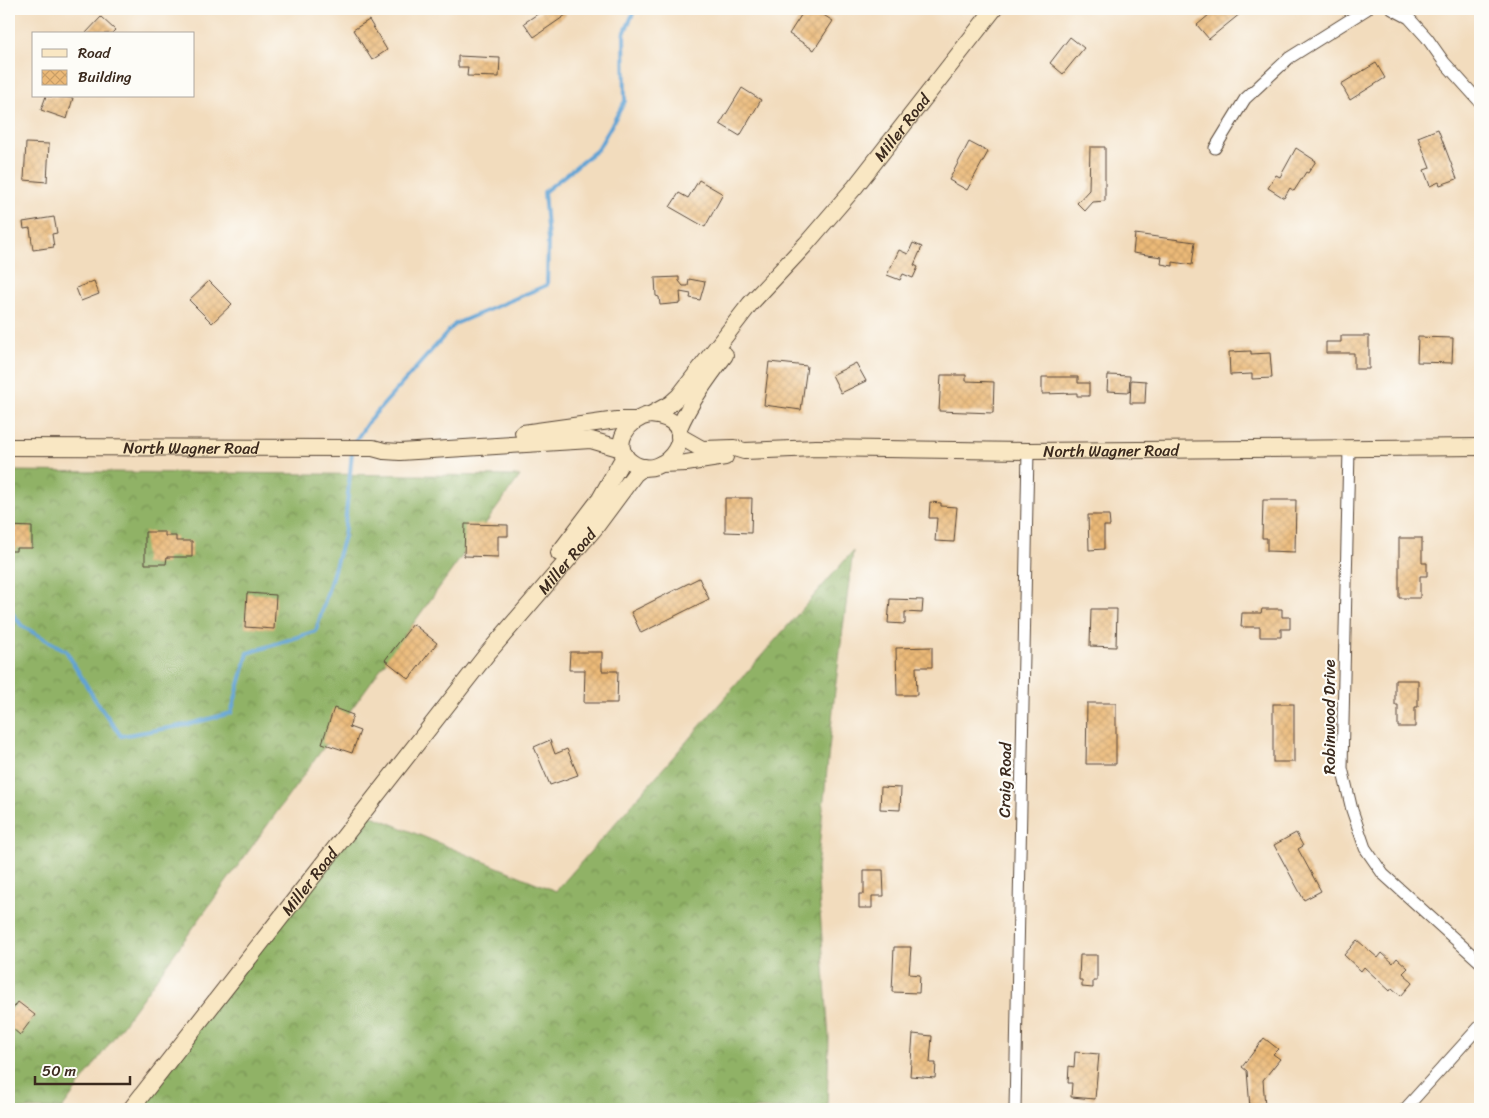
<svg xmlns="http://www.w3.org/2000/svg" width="1489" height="1118" viewBox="0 0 1489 1118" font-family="Sriracha,sans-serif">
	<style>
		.forest { fill: url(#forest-crowns); stroke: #666e42 }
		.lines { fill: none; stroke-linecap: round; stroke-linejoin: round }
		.stream { stroke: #60a3d4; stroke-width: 4 }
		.building { fill: url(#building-cross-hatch) }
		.street-casing { stroke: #564536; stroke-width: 13 }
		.secondary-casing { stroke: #564536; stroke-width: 18 }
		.street { stroke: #fff; stroke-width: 11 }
		.secondary { stroke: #f9e7c3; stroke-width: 16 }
		.labels { text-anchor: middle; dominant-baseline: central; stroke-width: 4.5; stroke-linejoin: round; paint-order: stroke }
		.street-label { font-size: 16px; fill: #3b2a1e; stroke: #fdfcf7 }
	</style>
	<defs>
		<pattern id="forest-crowns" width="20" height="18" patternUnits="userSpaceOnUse" patternTransform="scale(1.25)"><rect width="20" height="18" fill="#90b266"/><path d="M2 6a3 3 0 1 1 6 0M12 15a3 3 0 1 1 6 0" fill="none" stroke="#779153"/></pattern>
		<pattern id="building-cross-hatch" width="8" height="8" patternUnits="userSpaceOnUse" patternTransform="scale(1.25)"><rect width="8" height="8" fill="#ebb978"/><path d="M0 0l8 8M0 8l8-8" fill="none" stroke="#ca9f67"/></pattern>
	</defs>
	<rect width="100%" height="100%" fill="#fdfcf7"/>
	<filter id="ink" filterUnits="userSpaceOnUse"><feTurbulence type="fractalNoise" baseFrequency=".02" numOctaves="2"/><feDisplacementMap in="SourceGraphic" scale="10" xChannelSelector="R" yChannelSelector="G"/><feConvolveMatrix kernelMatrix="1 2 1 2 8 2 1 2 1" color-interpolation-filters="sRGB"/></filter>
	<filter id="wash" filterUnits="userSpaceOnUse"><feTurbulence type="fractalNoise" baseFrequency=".0096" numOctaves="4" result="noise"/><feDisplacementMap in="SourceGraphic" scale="20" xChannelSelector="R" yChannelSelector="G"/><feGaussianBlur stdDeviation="1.12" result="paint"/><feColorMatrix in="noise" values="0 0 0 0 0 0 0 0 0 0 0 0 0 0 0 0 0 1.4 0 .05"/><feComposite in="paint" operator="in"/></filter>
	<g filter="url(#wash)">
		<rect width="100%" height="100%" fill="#f2dcbd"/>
		<g class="forest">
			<polygon points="9,471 520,476 62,1109 9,1109"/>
			<polygon points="853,551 835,690 817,868 829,1038 827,1109 134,1109 363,812 556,891"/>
		</g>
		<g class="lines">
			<g class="stream">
				<polyline points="354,443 368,422 455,324 547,285 548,240 544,192 598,149 625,101 624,34 635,9"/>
				<polyline points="9,609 22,626 66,651 94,698 121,736 186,725 231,713 248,653 316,631 344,536 352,452"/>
			</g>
		</g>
		<g id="blocks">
			<g class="building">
				<polygon points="545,9 563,9 566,15 534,37 524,23"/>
				<polygon points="805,9 814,9 833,21 814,50 789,34"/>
				<polygon points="1216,9 1246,9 1209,39 1197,25"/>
				<polygon points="101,17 115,30 111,34 85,34"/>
				<polygon points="369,20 387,50 372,60 353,30"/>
				<polygon points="1070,37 1084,48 1063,74 1050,63"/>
				<polygon points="458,56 500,58 499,77 467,76 468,67 458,67"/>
				<polygon points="1376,63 1385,78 1350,100 1341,84"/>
				<polygon points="742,88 761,100 740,136 720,124"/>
				<polygon points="46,96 73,98 67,119 41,110"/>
				<polygon points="1438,129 1457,179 1440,185 1439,182 1430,186 1424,170 1430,168 1418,137"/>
				<polygon points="969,142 988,152 967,190 949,180"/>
				<polygon points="26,143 49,144 47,182 24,180"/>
				<polygon points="1090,147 1105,147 1105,201 1093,202 1085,211 1077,203 1089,190"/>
				<polygon points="1296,148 1316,161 1308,173 1306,172 1294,191 1290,188 1284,198 1268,188 1276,175 1280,177"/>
				<polygon points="699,180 723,194 705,227 670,207 679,193 688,198"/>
				<polygon points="54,217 57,233 52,234 54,247 33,250 30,228 24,229 23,222"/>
				<polygon points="1135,234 1195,242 1192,265 1173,262 1173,266 1161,264 1162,257 1133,253"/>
				<polygon points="913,243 922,247 914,265 918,267 913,278 903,274 900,280 887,275 899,250 908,254"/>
				<polygon points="679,277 679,281 683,286 688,286 689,279 705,282 700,300 690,298 691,294 680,292 681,303 660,305 659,297 656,296 655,278"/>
				<polygon points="94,281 99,294 81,301 76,288"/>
				<polygon points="209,281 232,304 212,323 189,300"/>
				<polygon points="1341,336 1369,336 1369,369 1354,369 1354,353 1326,353 1326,342 1341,342"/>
				<polygon points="1418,337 1453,338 1452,363 1417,362"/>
				<polygon points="1251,351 1251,354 1270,353 1272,378 1252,379 1252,374 1230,375 1229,352"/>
				<polygon points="769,362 807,366 801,410 764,405"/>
				<polygon points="856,363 866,381 841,393 832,375"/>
				<polygon points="941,375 966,375 966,381 994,382 993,413 939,411"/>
				<polygon points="1108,375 1130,376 1129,392 1107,391"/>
				<polygon points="1042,377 1078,377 1078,383 1089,383 1089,396 1077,396 1077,393 1042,394"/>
				<polygon points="1131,380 1146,381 1145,403 1130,403"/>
				<polygon points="725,498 752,498 751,533 725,532"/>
				<polygon points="1263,500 1296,500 1295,552 1267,551 1267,538 1262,538"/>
				<polygon points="930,502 941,503 941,506 957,507 954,542 935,541 937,518 929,518"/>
				<polygon points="1088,515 1109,515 1110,526 1104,526 1104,549 1089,550"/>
				<polygon points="465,524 508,525 508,536 498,536 498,557 464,556"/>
				<polygon points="9,526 32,527 32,548 16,548 16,551 9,551"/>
				<polygon points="145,532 165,532 165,536 176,536 176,541 192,541 192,557 167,557 166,564 145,564"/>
				<polygon points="1399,538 1422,538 1422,563 1427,563 1427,576 1420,576 1420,598 1399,598"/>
				<polygon points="699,578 709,599 641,633 631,612"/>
				<polygon points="247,593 276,595 274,629 245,627"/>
				<polygon points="890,599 923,600 922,613 905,612 905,624 888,623"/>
				<polygon points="1091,609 1117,609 1116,647 1090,646"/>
				<polygon points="1262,609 1282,609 1282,617 1290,617 1290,629 1281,629 1281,637 1260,637 1260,627 1241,627 1242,613 1261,613"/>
				<polygon points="413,624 437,643 409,679 385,660"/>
				<polygon points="932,647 932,667 916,667 917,695 897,695 896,648"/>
				<polygon points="570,652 602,652 602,671 618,671 617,703 584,703 585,670 569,670"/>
				<polygon points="1395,680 1418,680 1418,707 1415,707 1415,727 1398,727 1398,705 1395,705"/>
				<polygon points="1087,703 1116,703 1116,764 1086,764"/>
				<rect x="1273" y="704" width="21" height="58"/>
				<polygon points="334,708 353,715 349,727 360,731 352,753 322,743"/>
				<polygon points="550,740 555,754 567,749 578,775 550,785 534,747"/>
				<polygon points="881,787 901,788 900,810 880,809"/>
				<polygon points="1296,833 1303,846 1298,849 1321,891 1304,900 1274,845"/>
				<polygon points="864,870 883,870 884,896 872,896 872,908 859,908 859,894 864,894"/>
				<polygon points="1357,940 1378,958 1382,953 1393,963 1397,958 1408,968 1403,973 1413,982 1401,996 1392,988 1390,991 1364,967 1361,971 1344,955"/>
				<polygon points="894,947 911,947 909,974 920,975 919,993 892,992"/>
				<polygon points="1080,955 1097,955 1097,981 1093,981 1093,988 1082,987 1082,980 1079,980"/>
				<polygon points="18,1002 35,1015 20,1035 13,1029 9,1035 9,1014"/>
				<polygon points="913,1034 932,1036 930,1063 936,1063 935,1078 910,1076"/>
				<polygon points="1264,1038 1278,1049 1273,1054 1280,1059 1263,1080 1265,1106 1250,1108 1247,1071 1242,1067"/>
				<polygon points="1075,1052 1099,1054 1095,1099 1071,1097 1072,1083 1068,1083 1069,1066 1074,1067"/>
			</g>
		</g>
	</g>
	<g filter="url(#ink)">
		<use href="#blocks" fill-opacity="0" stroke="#564536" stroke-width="1"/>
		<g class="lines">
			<g class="street-casing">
				<g id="street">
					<polyline points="1392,9 1409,18 1427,38 1444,62 1480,102"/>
					<polyline points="1215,148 1245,99 1289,58 1367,9"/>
					<polyline points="1349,449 1342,768 1352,810 1365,848 1383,874 1480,962"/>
					<polyline points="1015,1109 1028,451"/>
					<polyline points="1405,1109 1480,1026"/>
				</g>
			</g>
			<g class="secondary-casing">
				<g id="secondary">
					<path id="s1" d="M650,415L670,404L679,396L750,304L806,244L855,187L994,9"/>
					<path d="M650,415C711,420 664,487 631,462C609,445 629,418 650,415Z"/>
					<path d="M678,430C690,402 707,379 725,355"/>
					<polyline points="523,433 617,420 635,420"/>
					<path id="s2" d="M679,436L702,449L734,448L744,451L816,448L1028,451L1480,447"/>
					<path id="s3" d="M9,447L373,448L384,451L400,452L591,440L622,449"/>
					<polyline points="661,464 686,463 725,457"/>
					<polyline points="559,553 600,499 625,455"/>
					<path id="s4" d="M131,1109L487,654L595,528L635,474L644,467"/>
				</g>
			</g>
			<use href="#street" class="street"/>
			<use href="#secondary" class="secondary"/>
		</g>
	</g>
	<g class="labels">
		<g class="street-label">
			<text stroke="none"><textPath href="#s1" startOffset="384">Miller Road</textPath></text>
			<text stroke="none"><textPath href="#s3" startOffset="182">North Wagner Road</textPath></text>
			<text stroke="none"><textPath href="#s2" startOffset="436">North Wagner Road</textPath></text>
			<text stroke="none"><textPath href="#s4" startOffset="700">Miller Road</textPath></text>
			<text transform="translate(1329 717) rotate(-90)">Robinwood Drive</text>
			<text transform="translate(1005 780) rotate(-89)">Craig Road</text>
			<text stroke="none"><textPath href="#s4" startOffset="289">Miller Road</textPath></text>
		</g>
	</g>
	<rect width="1489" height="1118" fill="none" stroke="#fdfcf7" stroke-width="30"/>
	<rect x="32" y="32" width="162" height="65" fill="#fdfcf7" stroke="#afa8a0"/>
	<rect x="42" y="49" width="25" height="8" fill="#f9e7c3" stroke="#afa8a0"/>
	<text x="78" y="58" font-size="15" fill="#3b2a1e">Road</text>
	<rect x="42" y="70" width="25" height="15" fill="url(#building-cross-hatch)" stroke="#afa8a0"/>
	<text x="78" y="82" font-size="15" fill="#3b2a1e">Building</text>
	<path d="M35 1076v8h95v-8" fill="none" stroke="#3b2a1e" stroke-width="2.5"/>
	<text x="42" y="1076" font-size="15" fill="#3b2a1e" stroke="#fdfcf7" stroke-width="4" paint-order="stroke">50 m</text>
</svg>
